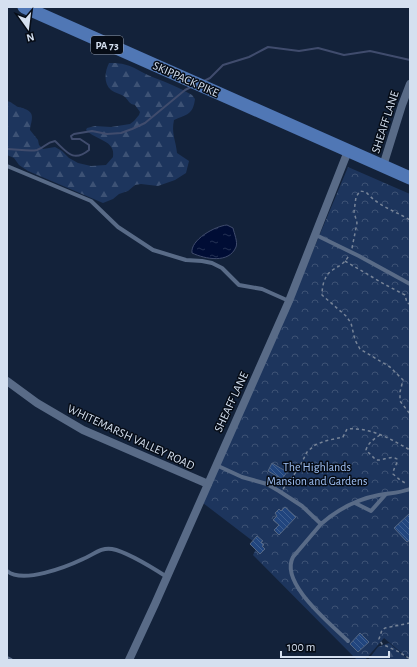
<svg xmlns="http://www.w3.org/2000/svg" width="417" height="667" viewBox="0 0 417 667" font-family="'Alegreya Sans',sans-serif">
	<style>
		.forest { fill: url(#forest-firs) }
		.park { fill: url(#park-crowns) }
		.water { fill: url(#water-ripples); stroke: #404c6d }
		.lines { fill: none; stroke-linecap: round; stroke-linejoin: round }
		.stream { stroke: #404c6d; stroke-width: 2 }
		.building { fill: url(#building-back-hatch); stroke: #556783 }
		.path { stroke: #778498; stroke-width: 1.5; stroke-dasharray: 3 3; stroke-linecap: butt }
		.service { stroke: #596b87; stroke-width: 4 }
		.minor { stroke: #596b87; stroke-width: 8 }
		.primary { stroke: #5077b5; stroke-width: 13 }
		.labels { text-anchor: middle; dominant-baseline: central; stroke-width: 3; stroke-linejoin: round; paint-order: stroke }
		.shield { fill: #060c16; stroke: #97a0af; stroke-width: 1 }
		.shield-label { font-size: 11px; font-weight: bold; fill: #d5e0f0 }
		.street-label { font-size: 12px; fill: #d5e0f0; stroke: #060c16 }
		.park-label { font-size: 12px; fill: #a0c1f4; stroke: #060c16 }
	</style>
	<defs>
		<pattern id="forest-firs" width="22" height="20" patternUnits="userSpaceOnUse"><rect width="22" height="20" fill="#1d355d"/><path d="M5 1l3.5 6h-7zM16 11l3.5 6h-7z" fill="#3d5275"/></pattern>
		<pattern id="park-crowns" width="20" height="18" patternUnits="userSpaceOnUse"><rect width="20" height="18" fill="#1d355d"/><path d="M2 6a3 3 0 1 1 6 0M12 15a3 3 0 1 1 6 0" fill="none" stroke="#3d5275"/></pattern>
		<pattern id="water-ripples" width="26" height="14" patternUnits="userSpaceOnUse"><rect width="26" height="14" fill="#000d35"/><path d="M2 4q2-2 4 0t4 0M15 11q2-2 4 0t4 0" fill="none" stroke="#243053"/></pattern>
		<pattern id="building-back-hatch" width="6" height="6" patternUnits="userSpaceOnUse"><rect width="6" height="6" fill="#21457e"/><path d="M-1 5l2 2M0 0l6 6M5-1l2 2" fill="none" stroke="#406091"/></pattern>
	</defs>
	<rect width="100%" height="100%" fill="#13223a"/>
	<g class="forest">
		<path d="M109,63C131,62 137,71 155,78C168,83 180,88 192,95L195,99C193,115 187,114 174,120C171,133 176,141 177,153L189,161L186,173L175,180L158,186L141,184L135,185L128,191L119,194L113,199L103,203L28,171L19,165L14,158L7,155V101C12,102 14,105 18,107C19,107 24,108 25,109C36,113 31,121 30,130L38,140L39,145L43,149L55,147L62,151L69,158L78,163L91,166L106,165L113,157C116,140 95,140 86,130L87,128L95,126L111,127L130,124L134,121L139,115L140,112L135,105C129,104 129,101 125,97C121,94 115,93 111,90C103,83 105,71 109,63Z"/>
		<polygon points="389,643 409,660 368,660 378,647"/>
	</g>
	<polygon class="park" points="348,167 410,194 410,660 384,638 365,660 357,660 253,555 258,545 203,503 289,308"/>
	<path class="water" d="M227,225L233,228C234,233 238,242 236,247C229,264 205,259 192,253C190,240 215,226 227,225Z"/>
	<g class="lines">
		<g class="stream">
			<polyline points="204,81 210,78 223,65 249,57 268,47 299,51 318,48 344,55 370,51 410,60"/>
			<path d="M7,149C16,149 30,152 37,150C46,147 45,143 55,141C67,152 73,163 89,150V145L80,139H72L71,136L74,134L92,131L107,134L121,133L132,129L145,123L185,90L191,87"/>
		</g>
	</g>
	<g class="building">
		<polygon points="272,463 287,472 282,479 268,471"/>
		<polygon points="285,507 296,517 279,535 274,530 279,525 273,520 277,516 275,513 279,509 281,511"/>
		<polygon points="410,513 410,540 407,542 394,528"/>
		<polygon points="257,536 263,541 261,542 264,545 262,546 265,549 260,554 250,544"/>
		<polygon points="360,633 369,642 358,652 350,644"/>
	</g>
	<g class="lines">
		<g class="path">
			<path d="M352,248L357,223L354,212L356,197L360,191L366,192C378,206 395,211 410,220"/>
			<path d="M348,257C342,268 329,268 325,279C323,283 322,290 322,295L346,316L351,323L355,340L360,349L390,367L403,380L400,392V401L410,414"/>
			<polyline points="345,261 384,284 405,295 407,303 410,304"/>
			<path d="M380,435C374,439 368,443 366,450L376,460C383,461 391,455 397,459C398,464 393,468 393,474L400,480L407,484"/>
			<path d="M283,489L299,468L307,452L315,445L325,441L343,437L347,429C370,427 391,439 410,450"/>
			<polyline points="410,623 385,628 382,630 379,639 382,644 399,652 410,659"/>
		</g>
		<g class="service">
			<polyline points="7,166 91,201 118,227 153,250 186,260 202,261 212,263 222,268 239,285 262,289 289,301"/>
			<polyline points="316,235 359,256 410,284"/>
			<path d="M216,465L242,477L267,484L279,491L302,506L321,524C337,510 358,499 379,495C390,493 400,493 410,489"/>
			<polyline points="355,503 371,511 386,494"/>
			<path d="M321,524L293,557C279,583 331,624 348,641"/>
			<path d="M7,571C23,584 66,567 83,559C93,555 101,547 112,549C128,552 153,568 167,577"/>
			<polyline points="7,658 11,660"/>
		</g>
		<g class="minor">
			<polyline points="383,166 402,105 410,84"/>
			<polyline points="7,381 37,403 83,430 208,484"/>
			<polyline points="129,660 155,604 289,301 348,151"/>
		</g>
		<polyline class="primary" points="24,7 410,178"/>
	</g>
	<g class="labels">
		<rect class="shield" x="91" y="36" width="32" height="18" rx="3"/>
		<g class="shield-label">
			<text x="107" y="45">PA 73</text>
		</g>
		<g class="street-label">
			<text transform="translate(186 79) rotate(24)">SKIPPACK PIKE</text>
			<text transform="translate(385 122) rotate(-72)">SHEAFF LANE</text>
			<text transform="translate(231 402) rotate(-65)">SHEAFF LANE</text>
			<text transform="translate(131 437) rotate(25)">WHITEMARSH VALLEY ROAD</text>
		</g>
		<g class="park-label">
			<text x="317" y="467">The Highlands<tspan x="317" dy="14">Mansion and Gardens</tspan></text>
		</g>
	</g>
	<rect width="417" height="667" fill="none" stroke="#d5e0f0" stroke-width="16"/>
	<g transform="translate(28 28) rotate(166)" stroke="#060c16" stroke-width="3" paint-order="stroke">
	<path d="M0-3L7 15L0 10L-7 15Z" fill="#d5e0f0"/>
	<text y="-6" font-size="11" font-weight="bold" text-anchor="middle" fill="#d5e0f0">N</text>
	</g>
	<path d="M281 651v6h108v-6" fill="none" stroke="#d5e0f0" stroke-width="2"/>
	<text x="287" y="651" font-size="12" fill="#d5e0f0" stroke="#060c16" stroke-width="3" paint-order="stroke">100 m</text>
</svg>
